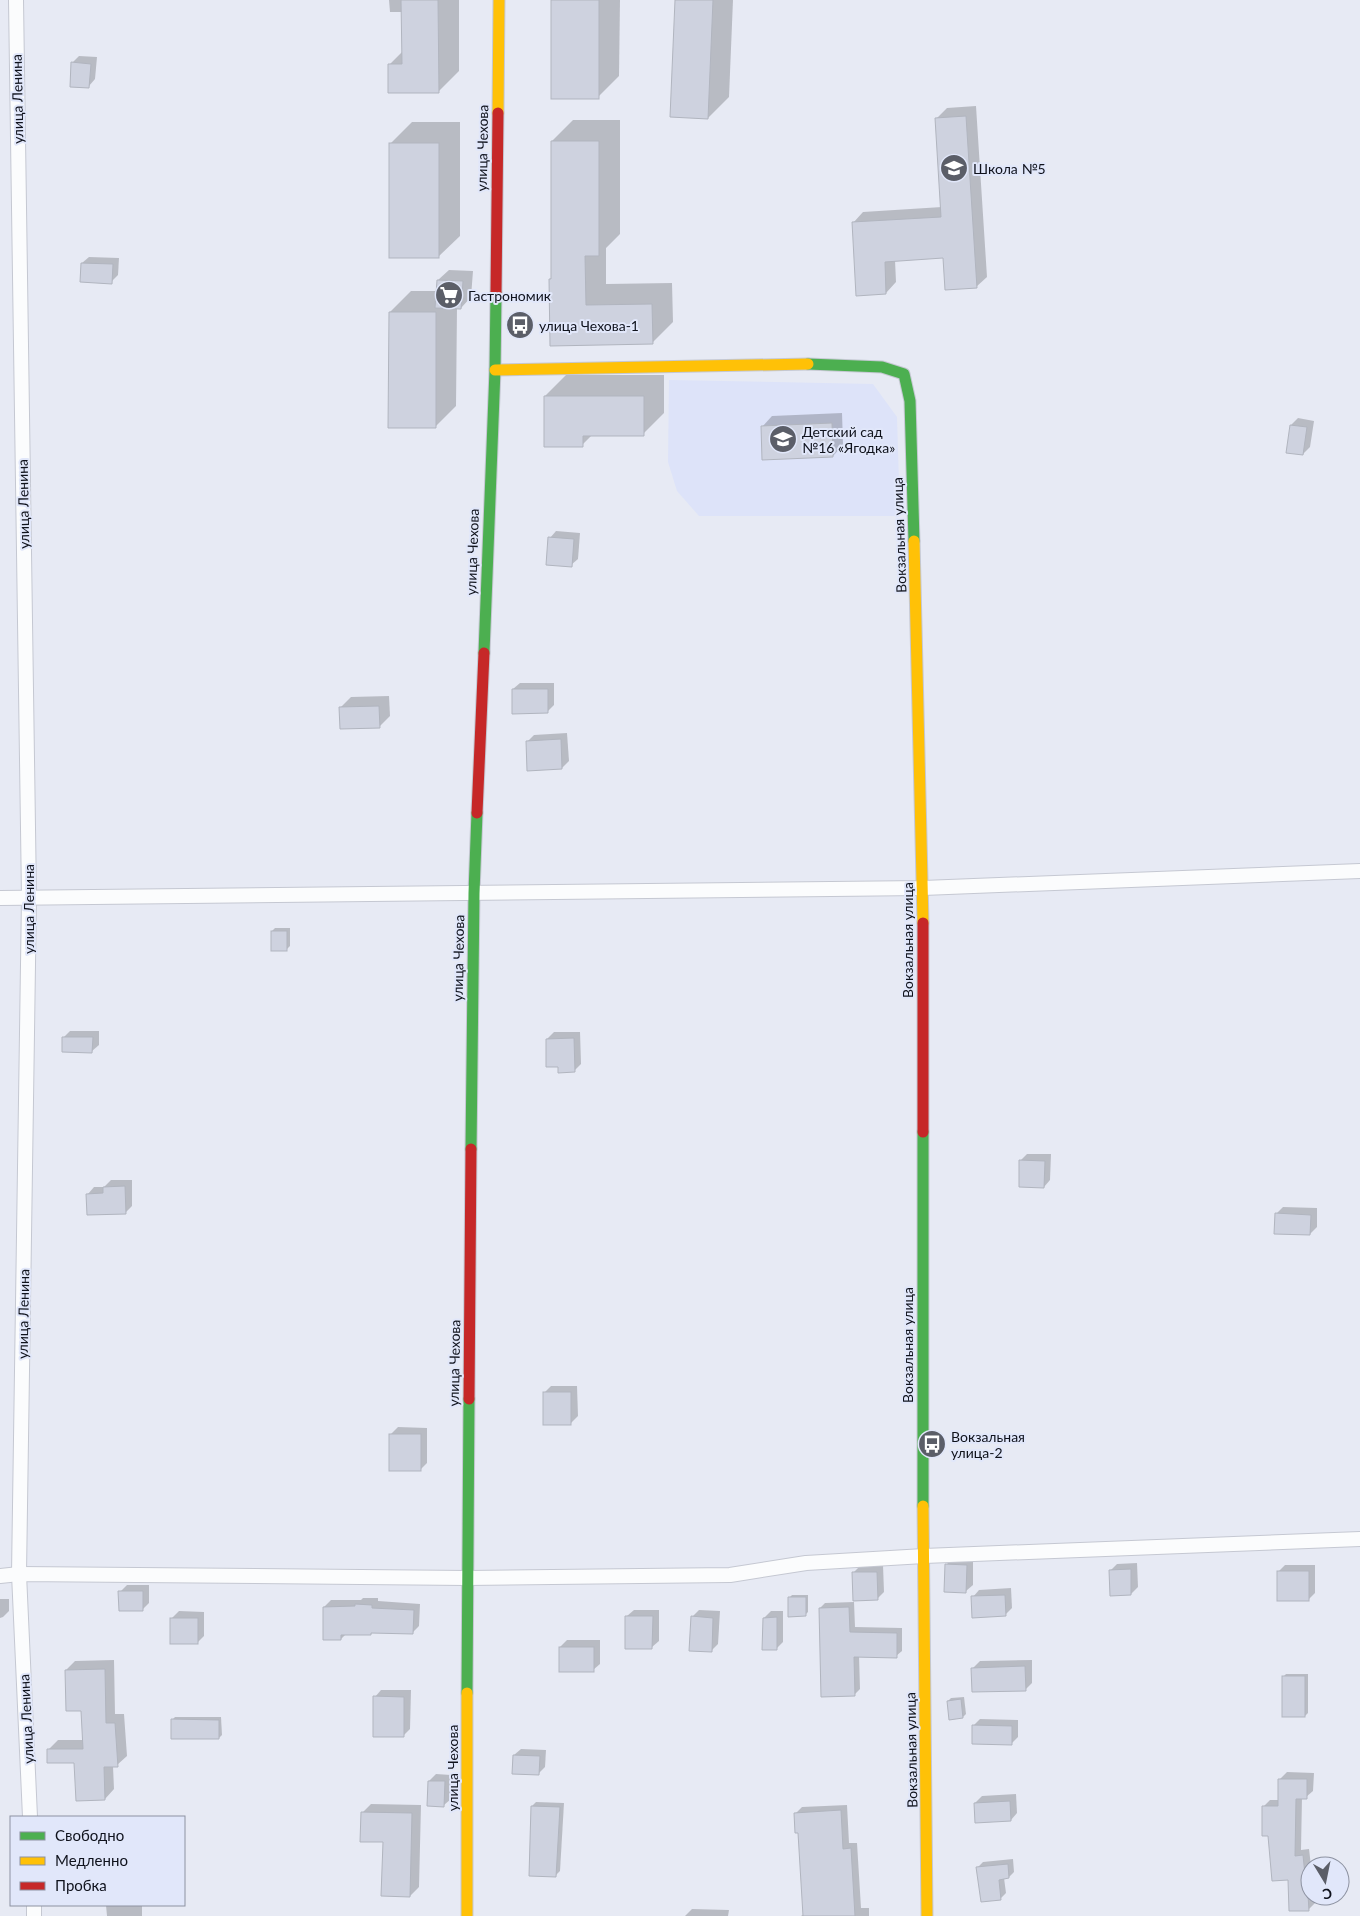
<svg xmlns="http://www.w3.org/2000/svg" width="1360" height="1916" viewBox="0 0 1360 1916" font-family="Lato,sans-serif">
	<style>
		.built { fill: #dde3f9 }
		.shadow { fill: #0003 }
		.building { fill: #ced2df; stroke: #b1b5bf }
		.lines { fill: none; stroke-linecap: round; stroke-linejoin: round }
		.street-casing { stroke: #c5c8d2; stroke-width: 16 }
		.fast-casing { stroke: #c5c8d2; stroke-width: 13 }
		.slow-casing { stroke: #c5c8d2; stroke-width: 13 }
		.jam-casing { stroke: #c5c8d2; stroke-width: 13 }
		.street { stroke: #fbfcfd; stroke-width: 14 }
		.fast { stroke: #4caf50; stroke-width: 11 }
		.slow { stroke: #ffc107; stroke-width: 11 }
		.jam { stroke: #c62828; stroke-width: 11 }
		.labels { text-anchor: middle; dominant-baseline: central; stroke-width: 4; stroke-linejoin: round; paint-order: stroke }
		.street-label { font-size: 14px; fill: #0f121c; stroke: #e1e7fa }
		.poi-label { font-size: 14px; fill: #0f121c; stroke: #e1e7fa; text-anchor: start }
	</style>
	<rect width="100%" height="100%" fill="#e7eaf4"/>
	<polygon class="built" points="669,380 873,384 897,417 900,516 699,516 677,491 668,462"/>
	<g class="shadow">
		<polygon points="389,0 459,0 459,71 438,92 390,64 403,51 403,12 390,12"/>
		<polygon points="553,0 620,0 619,76 598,97"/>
		<polygon points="676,0 733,0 729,97 708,118"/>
		<polygon points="79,56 97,57 95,79 89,86 72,63"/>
		<polygon points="976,106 987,277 976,287 945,257 895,260 896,282 886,293 853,223 863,212 942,207 936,119 947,108"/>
		<polygon points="573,120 620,120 620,234 606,248 606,284 672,283 673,322 652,343 551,345 550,279 552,277 552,141"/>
		<polygon points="412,122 460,122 460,236 438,257 391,143"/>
		<polygon points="89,257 119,258 118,275 111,282 82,263"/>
		<polygon points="449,270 473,271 471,297 461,308 457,308 456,406 435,427 390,312 411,291 438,291 438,280"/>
		<polygon points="566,375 664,375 664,413 643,434 593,434 582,445 545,396"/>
		<polygon points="842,413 843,445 833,456 762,427 772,416"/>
		<polygon points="1298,418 1314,421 1310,447 1303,454 1291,425"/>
		<polygon points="556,531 580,533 578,559 571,565 550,538"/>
		<polygon points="520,683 554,683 554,705 547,712 513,689"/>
		<polygon points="389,696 390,716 379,727 340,708 351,697"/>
		<polygon points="567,733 569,761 562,768 527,742 534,735"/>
		<polygon points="275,928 290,928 290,946 286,950 272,931"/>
		<polygon points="70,1031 99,1031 99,1045 92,1051 63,1038"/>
		<polygon points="554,1032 580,1032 581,1064 574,1071 559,1066 547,1039"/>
		<polygon points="1027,1154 1051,1154 1050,1180 1044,1187 1020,1161"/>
		<polygon points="111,1180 132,1180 132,1206 125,1213 88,1194 94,1187 104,1187"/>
		<polygon points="1283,1207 1317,1208 1317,1227 1310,1234 1276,1214"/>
		<polygon points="551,1386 577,1386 578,1416 571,1423 544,1393"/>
		<polygon points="398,1427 427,1428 427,1463 420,1470 391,1434"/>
		<polygon points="953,1558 973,1559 973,1585 966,1591 946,1565"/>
		<polygon points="1137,1563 1138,1587 1131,1594 1111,1570 1117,1564"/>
		<polygon points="883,1565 884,1592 877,1599 853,1573 860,1566"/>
		<polygon points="1285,1565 1315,1565 1315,1593 1308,1600 1278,1572"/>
		<polygon points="127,1585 149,1585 149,1603 142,1610 120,1592"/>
		<polygon points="1011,1588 1012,1608 1005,1615 973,1597 979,1590"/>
		<polygon points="792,1595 808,1595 808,1612 805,1615 789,1598"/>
		<polygon points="363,1598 378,1598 378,1601 420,1604 419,1626 412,1633 373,1631 371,1634 346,1634 341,1639 324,1607 331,1600 361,1600"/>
		<polygon points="0,1599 9,1599 9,1611 3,1617 0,1618"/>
		<polygon points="854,1602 855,1627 902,1628 902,1651 896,1656 859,1655 860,1689 854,1695 820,1608 825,1603"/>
		<polygon points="634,1610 659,1610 659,1641 652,1647 627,1616"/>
		<polygon points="699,1610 720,1611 718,1644 711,1651 692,1617"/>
		<polygon points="179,1611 204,1612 204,1636 197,1643 172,1618"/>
		<polygon points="771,1611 783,1611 783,1642 776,1649 764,1618"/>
		<polygon points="567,1640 600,1640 600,1664 593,1670 560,1647"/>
		<polygon points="114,1660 115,1714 124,1714 127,1756 117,1765 113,1766 114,1789 105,1799 75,1762 48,1750 58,1740 84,1740 82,1709 66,1670 75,1661"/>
		<polygon points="1032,1660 1032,1683 1025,1690 973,1668 980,1661"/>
		<polygon points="1286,1674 1308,1674 1308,1713 1305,1716 1283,1677"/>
		<polygon points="381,1690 411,1690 410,1729 403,1736 375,1697"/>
		<polygon points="964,1697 966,1714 963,1717 948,1701 951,1698"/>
		<polygon points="175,1717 221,1717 222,1735 219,1738 172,1720"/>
		<polygon points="980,1719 1018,1720 1018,1737 1011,1744 973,1726"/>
		<polygon points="521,1749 546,1750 545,1767 538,1774 514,1755"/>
		<polygon points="1287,1772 1314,1773 1313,1791 1306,1797 1302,1797 1301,1850 1309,1849 1311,1866 1310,1896 1315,1896 1315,1903 1308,1910 1289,1878 1269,1835 1263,1807 1270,1800 1279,1800 1280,1779"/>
		<polygon points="436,1774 451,1775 451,1799 444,1805 429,1781"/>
		<polygon points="1016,1794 1017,1813 1011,1820 975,1803 982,1796"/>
		<polygon points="536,1802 564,1803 560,1871 555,1876 532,1806"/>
		<polygon points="371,1804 421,1805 419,1887 410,1896 384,1841 362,1813"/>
		<polygon points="847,1805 849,1843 857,1843 861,1908 869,1908 869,1916 801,1916 804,1914 799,1832 796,1813 802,1807"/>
		<polygon points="1013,1859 1014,1872 1009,1877 1004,1878 1006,1893 1000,1899 977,1868 983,1862"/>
		<polygon points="106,1905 142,1905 142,1916 107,1916"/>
		<polygon points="692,1909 729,1910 728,1916 685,1916"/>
	</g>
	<g class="building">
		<polygon points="401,0 438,0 439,93 388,93 388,64 402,64"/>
		<rect x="551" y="0" width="48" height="99"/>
		<polygon points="675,0 713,0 708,119 670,117"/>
		<polygon points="71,62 91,64 89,88 70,87"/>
		<polygon points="966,116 977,288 945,290 943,258 885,262 886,294 856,296 852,222 941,217 935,118"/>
		<polygon points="551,141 599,141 599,256 585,256 586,305 652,304 653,344 550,346 549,279 551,279"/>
		<rect x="389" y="143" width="50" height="115"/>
		<polygon points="81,263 113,264 112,284 80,282"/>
		<polygon points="437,280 463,281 461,309 435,308"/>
		<polygon points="389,312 436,312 436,428 388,428"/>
		<polygon points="544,396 644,396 644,436 583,436 583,447 544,447"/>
		<polygon points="832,423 833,457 762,460 761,426"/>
		<polygon points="1290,425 1307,427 1303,455 1286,453"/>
		<polygon points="548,537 574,539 572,567 546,565"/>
		<polygon points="512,689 548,689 548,713 512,714"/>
		<polygon points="379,706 380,728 340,729 339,707"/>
		<polygon points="561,739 562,769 527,771 526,741"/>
		<rect x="271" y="931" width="16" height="20"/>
		<polygon points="62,1037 93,1037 92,1053 62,1052"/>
		<polygon points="574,1038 575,1072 558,1073 558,1067 546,1067 546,1039"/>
		<polygon points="1019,1160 1045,1161 1044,1188 1019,1187"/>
		<polygon points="125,1186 126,1214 87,1215 86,1194 103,1193 103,1187"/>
		<polygon points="1275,1213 1311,1215 1310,1235 1274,1234"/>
		<rect x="543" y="1392" width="28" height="33"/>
		<rect x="389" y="1434" width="32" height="37"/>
		<polygon points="945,1564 967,1565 966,1593 944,1592"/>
		<polygon points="1131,1569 1131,1595 1110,1596 1109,1570"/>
		<rect x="1277" y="1571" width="32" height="30"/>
		<polygon points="852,1572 877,1572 878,1600 853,1601"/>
		<polygon points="118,1591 143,1591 143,1611 119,1611"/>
		<polygon points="1005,1595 1006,1616 972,1618 971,1596"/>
		<polygon points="788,1597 806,1597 806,1616 788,1617"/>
		<polygon points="355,1604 372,1605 372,1608 414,1610 413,1634 371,1633 371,1635 341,1635 341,1640 323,1640 323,1607 355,1606"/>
		<polygon points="849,1607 850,1632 897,1633 897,1658 854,1657 855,1696 821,1697 819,1608"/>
		<polygon points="625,1616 653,1616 652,1649 625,1649"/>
		<polygon points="691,1616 713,1618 712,1652 689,1651"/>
		<polygon points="777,1617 777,1650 762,1650 763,1618"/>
		<rect x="170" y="1618" width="28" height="26"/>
		<rect x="559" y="1647" width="35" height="25"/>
		<polygon points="1025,1666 1026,1691 972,1692 971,1668"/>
		<polygon points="105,1669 106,1723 115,1723 118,1767 104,1767 105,1800 76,1801 74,1763 47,1763 47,1749 83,1749 81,1711 66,1711 65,1670"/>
		<rect x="1282" y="1676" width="23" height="41"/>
		<polygon points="373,1696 404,1697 404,1737 373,1737"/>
		<polygon points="961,1699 963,1718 949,1720 947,1701"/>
		<polygon points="171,1719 219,1720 219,1739 171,1739"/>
		<polygon points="972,1725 1012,1726 1012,1745 972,1744"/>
		<polygon points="513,1755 540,1756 539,1775 512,1774"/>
		<polygon points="1278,1779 1307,1779 1307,1799 1296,1799 1295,1856 1303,1855 1307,1895 1308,1895 1309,1911 1289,1911 1288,1880 1272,1881 1268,1836 1262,1836 1262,1806 1278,1806"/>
		<polygon points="428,1781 445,1781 444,1807 427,1806"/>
		<polygon points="1010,1801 1011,1821 975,1823 974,1803"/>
		<polygon points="531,1806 560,1807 556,1877 529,1876"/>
		<polygon points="841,1810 843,1849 851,1848 855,1916 803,1916 798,1833 795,1833 794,1813"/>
		<polygon points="361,1812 412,1813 410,1897 381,1896 383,1842 360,1842"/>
		<polygon points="1008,1864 1009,1878 999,1880 1001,1900 981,1902 976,1867"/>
	</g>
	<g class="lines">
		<g class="street-casing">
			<g id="street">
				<polyline points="16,0 29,897 19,1574 30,1817"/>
				<polyline points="0,898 923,888 1360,871"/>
				<polyline points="0,1576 19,1574 467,1578 730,1575 806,1563 924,1556 1360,1539"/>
				<polyline points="34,1905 34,1916"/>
			</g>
		</g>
		<g class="fast-casing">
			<g id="fast">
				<polyline points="808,364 882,367 904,374 910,401 914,541"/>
				<polyline points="484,653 495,370 496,293"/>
				<polyline points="923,1132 923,1506"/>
				<polyline points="471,1149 474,893 477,813"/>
				<polyline points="467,1693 469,1399"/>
			</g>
		</g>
		<g class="slow-casing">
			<g id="slow">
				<polyline points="498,113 499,0"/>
				<polyline points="495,370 808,364"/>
				<polyline points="914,541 923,923"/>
				<polyline points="923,1506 927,1916"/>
				<polyline points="467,1693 467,1916"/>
			</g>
		</g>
		<g class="jam-casing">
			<g id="jam">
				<polyline points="496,293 498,113"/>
				<polyline points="477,813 484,653"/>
				<polyline points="923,1132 923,923"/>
				<polyline points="469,1399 471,1149"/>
			</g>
		</g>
		<use href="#street" class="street"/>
		<use href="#fast" class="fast"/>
		<use href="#slow" class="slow"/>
		<use href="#jam" class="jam"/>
	</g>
	<defs>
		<g id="school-disc" transform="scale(1.4375)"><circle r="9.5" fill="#5b5e68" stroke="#e1e7fa"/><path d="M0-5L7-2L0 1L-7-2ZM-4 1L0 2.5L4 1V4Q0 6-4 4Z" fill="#fff"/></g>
		<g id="supermarket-disc" transform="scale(1.4375)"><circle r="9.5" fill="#5b5e68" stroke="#e1e7fa"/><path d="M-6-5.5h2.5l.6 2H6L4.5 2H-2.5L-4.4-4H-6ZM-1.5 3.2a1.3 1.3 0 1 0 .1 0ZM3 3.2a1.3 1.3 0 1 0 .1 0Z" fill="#fff"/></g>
		<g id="bus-disc" transform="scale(1.4375)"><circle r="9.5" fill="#5b5e68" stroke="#e1e7fa"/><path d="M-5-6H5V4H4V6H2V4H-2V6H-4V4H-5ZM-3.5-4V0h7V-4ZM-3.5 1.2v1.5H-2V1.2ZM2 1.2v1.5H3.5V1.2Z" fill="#fff"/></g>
	</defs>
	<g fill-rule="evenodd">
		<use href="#school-disc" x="954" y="168"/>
		<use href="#supermarket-disc" x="449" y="295"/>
		<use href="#bus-disc" x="520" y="325"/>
		<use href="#school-disc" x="783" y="439"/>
		<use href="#bus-disc" x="932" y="1444"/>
	</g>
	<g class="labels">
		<g class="street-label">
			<text transform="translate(17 99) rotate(-91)">улица Ленина</text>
			<text transform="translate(482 148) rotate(-89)">улица Чехова</text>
			<text transform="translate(23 504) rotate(-91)">улица Ленина</text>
			<text transform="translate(899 535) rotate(-92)">Вокзальная улица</text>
			<text transform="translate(472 552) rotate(-88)">улица Чехова</text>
			<text transform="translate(28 909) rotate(-90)">улица Ленина</text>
			<text transform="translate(907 940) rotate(-90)">Вокзальная улица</text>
			<text transform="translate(458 958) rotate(-89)">улица Чехова</text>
			<text transform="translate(23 1314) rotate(-89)">улица Ленина</text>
			<text transform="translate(907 1345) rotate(-90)">Вокзальная улица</text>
			<text transform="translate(454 1363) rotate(-89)">улица Чехова</text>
			<text transform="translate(26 1719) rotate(-93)">улица Ленина</text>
			<text transform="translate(911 1750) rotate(-91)">Вокзальная улица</text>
			<text transform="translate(452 1768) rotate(-90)">улица Чехова</text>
		</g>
		<g class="poi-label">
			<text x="973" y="168">Школа №5</text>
			<text x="468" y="295">Гастрономик</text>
			<text x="539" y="325">улица Чехова-1</text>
			<text x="802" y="431">Детский сад<tspan x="802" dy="16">№16 «Ягодка»</tspan></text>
			<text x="951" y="1436">Вокзальная<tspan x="951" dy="16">улица-2</tspan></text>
		</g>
	</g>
	<rect x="10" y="1816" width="175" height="90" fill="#e1e7fa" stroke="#8d92a1"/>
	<rect x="20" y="1832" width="25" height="8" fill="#4caf50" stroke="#8d92a1"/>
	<text x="55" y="1841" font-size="15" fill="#0f121c">Свободно</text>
	<rect x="20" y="1857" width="25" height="8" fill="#ffc107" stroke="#8d92a1"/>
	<text x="55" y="1866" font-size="15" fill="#0f121c">Медленно</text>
	<rect x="20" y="1882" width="25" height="8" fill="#c62828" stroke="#8d92a1"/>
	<text x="55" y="1891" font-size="15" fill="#0f121c">Пробка</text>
	<g transform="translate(1325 1881) rotate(170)"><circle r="24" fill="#e1e7fa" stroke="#8d92a1"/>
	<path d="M0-4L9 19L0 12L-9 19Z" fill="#5b5e68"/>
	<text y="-8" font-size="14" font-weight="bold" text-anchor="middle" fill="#0f121c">С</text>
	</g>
</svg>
